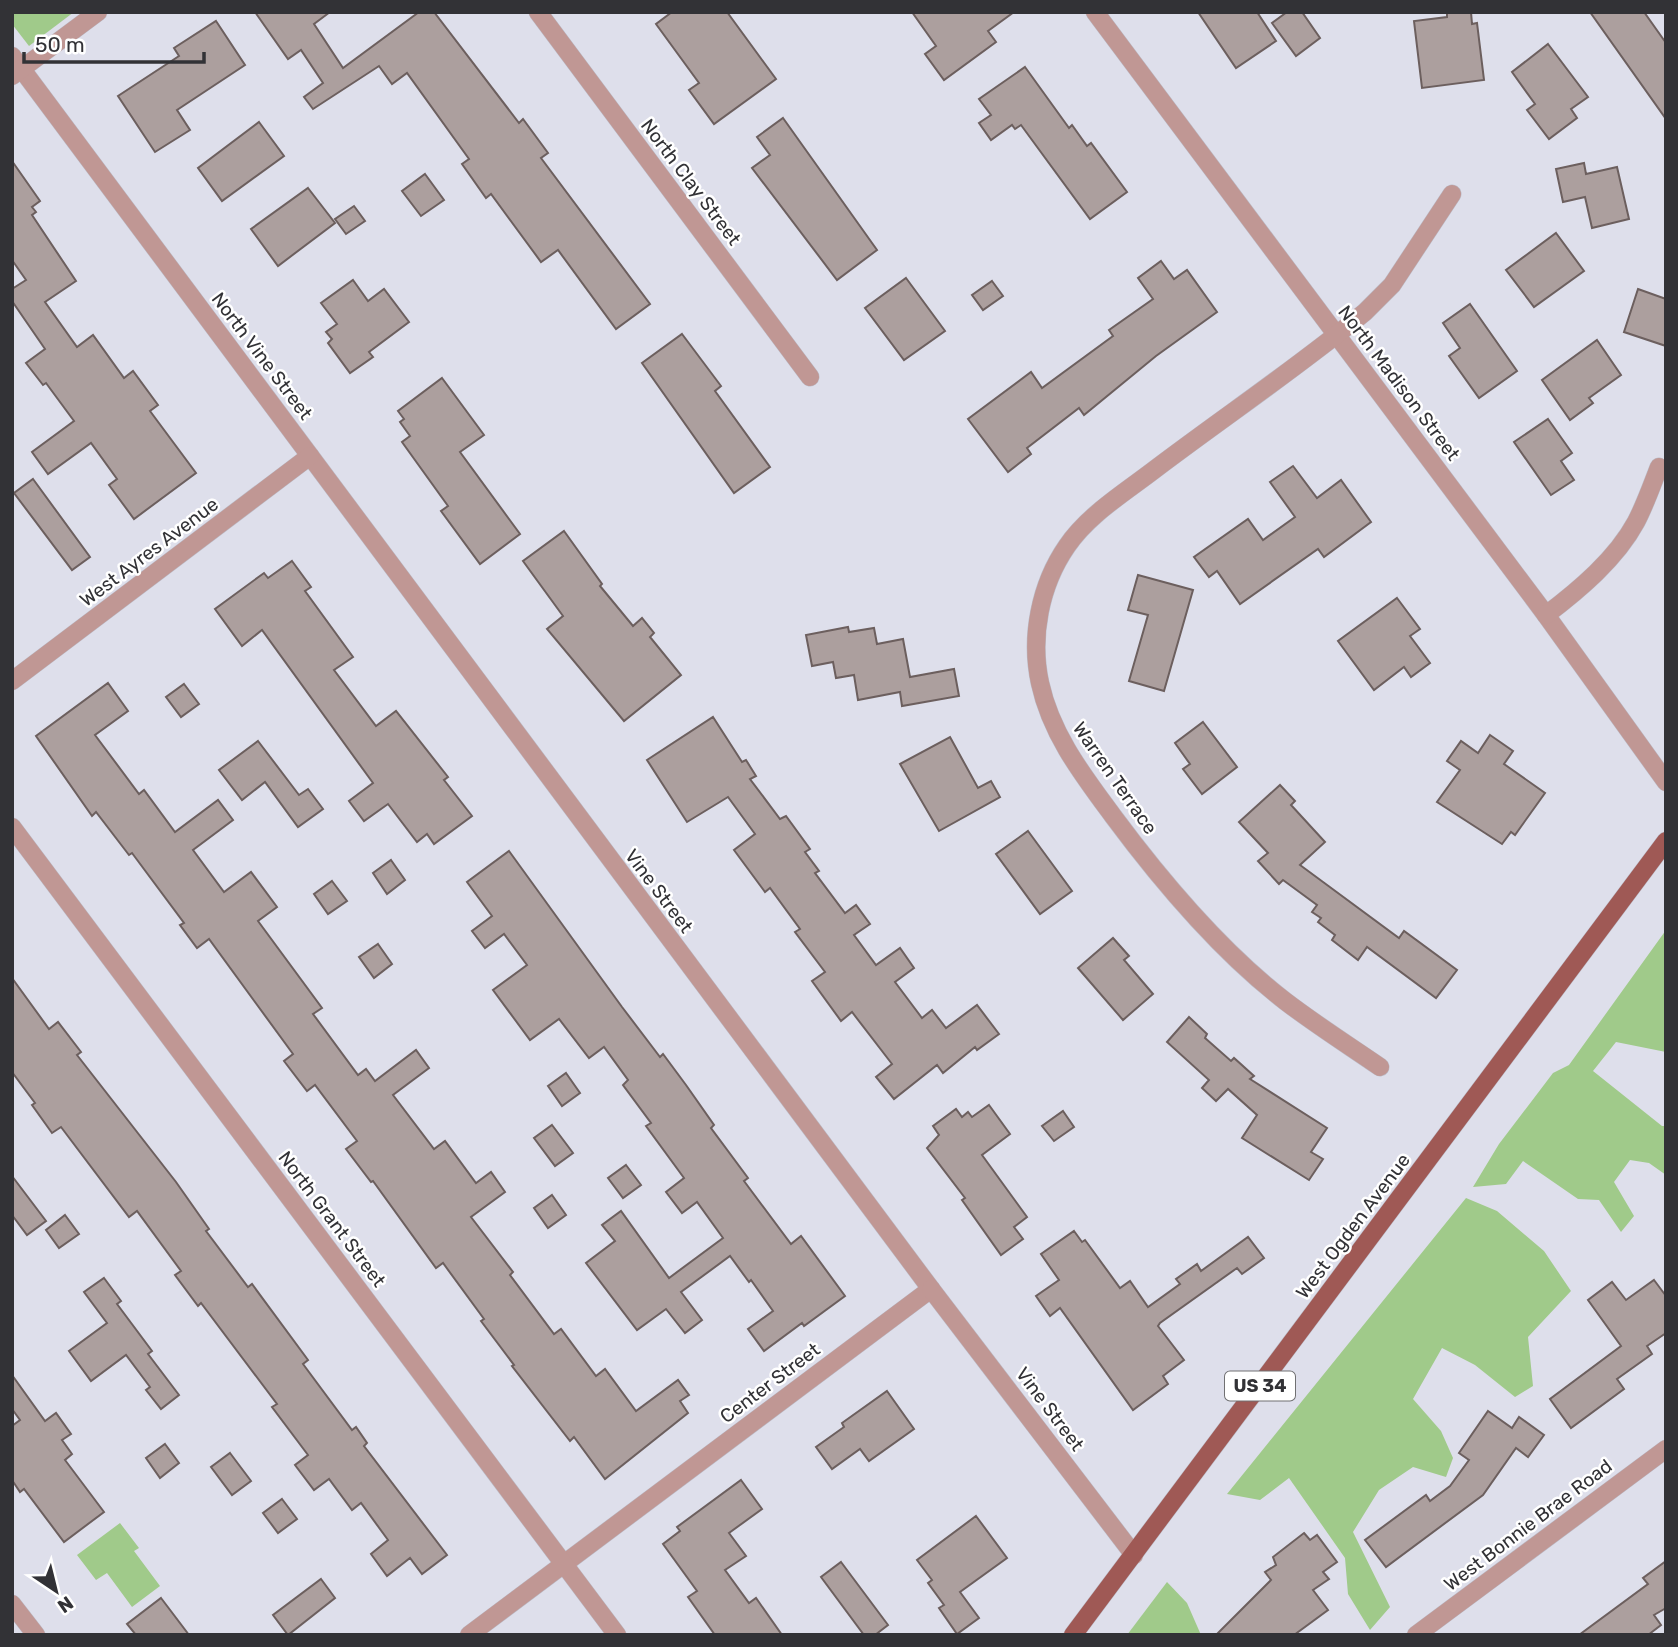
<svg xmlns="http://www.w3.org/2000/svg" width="1678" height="1647" viewBox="0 0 1678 1647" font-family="Rubik,sans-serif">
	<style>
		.green { fill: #a0ca8a }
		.building { fill: #ac9f9e; stroke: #6c5f5e; stroke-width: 2 }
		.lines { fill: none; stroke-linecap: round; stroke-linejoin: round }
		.street-casing { stroke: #bcbcc7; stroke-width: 19 }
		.primary-casing { stroke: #bcbcc7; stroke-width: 19 }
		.street { stroke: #c09794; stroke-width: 18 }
		.primary { stroke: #9f5955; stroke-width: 18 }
		.labels { text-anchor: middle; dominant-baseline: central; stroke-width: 5; stroke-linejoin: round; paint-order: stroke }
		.shield { fill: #fff; stroke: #707072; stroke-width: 2 }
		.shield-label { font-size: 18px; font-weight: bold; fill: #323236 }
		.street-label { font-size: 19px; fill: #323236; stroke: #fff }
	</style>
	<rect width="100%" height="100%" fill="#dedfeb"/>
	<g class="green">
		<polygon points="12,12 74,12 29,46 12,24"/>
		<polygon points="1666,930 1666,1052 1616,1042 1593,1071 1662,1126 1666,1126 1666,1175 1649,1163 1630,1160 1614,1182 1634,1216 1621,1232 1599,1200 1578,1199 1523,1161 1506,1184 1473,1187 1499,1144 1553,1073 1569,1065"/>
		<polygon points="1466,1198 1497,1211 1544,1251 1571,1291 1528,1337 1533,1386 1515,1397 1475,1365 1442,1348 1413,1399 1441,1431 1453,1458 1446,1477 1413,1467 1379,1490 1353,1532 1390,1607 1370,1630 1348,1594 1345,1558 1289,1478 1260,1500 1227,1494"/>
		<polygon points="120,1523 139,1548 134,1551 160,1586 132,1607 107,1573 96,1580 77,1555"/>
		<polygon points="1167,1582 1187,1603 1201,1635 1127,1635"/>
	</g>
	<g class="building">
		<polygon points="255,12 330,12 314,24 343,68 419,12 434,12 519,123 523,119 548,153 541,158 650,304 616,329 558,250 541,262 491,194 486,198 462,164 469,159 407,73 392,84 379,66 313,109 304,97 323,83 301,50 288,59"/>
		<polygon points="672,12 727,12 776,79 714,124 689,90 699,83 656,24"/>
		<polygon points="912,12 1014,12 988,31 996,42 944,80 925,54 936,46"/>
		<polygon points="1198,12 1257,12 1276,41 1236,68"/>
		<polygon points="1287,12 1302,12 1320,38 1296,56 1272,23"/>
		<polygon points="1447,12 1471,12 1472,24 1477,23 1484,80 1422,88 1414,21 1447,17"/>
		<polygon points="1590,12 1644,12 1666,43 1666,119"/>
		<polygon points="216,21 245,65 177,110 190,130 155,152 118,96 179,56 174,48"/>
		<polygon points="1548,44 1588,97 1571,109 1577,118 1549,139 1527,110 1535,104 1512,72"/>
		<polygon points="1025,67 1069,128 1072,125 1087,146 1091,143 1127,192 1090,219 1021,125 1015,129 1012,125 991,140 979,123 991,115 979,99"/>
		<polygon points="783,118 877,250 837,280 752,168 770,155 757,137"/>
		<polygon points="259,122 284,156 222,201 198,168"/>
		<polygon points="12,161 40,201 32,207 36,212 32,215 76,281 45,302 77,347 93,335 124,378 133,371 158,405 150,411 196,473 134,519 109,485 117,479 91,443 48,474 32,452 74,421 46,383 43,385 26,363 45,349 12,301 12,289 26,280 12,260"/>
		<polygon points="1584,163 1586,174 1617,167 1629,219 1592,228 1585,197 1563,202 1556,169"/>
		<polygon points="425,174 444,200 421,216 402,191"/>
		<polygon points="308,188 335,223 278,266 251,229"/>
		<polygon points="354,206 365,221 346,234 335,219"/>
		<polygon points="1556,233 1584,271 1534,307 1506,270"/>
		<polygon points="1161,261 1174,279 1187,270 1217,312 1156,356 1084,415 1079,408 1027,448 1031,454 1008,472 968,419 1031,372 1042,388 1113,336 1109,330 1153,299 1138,278"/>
		<polygon points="906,278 945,331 904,360 865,308"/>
		<polygon points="353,280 368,301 384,289 409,322 369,352 373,357 350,373 328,343 332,339 326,332 337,324 321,303"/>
		<polygon points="992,281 1003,296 983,310 972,295"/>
		<polygon points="1638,289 1666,299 1666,346 1624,332"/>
		<polygon points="1470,304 1517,371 1479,398 1449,356 1460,348 1443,323"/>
		<polygon points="682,334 721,386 715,391 770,467 734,493 642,363"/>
		<polygon points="1597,340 1621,375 1589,398 1593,403 1570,420 1542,380"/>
		<polygon points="442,378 484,435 460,452 520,534 480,564 441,511 448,506 402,442 410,436 400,422 404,419 398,411"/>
		<polygon points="1548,419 1572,453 1561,461 1574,480 1551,495 1514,442"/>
		<polygon points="1293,466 1317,498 1341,480 1371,522 1324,557 1318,549 1240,604 1217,571 1209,577 1194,557 1248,519 1263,540 1295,517 1270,482"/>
		<polygon points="33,479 90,557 72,570 14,493"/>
		<polygon points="564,531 602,584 600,586 633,626 642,618 654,633 650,637 681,675 624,721 547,629 563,616 523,561"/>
		<polygon points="292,561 311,587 305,591 353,657 334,670 376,726 396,711 448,777 444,780 472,816 434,844 427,834 417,842 388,804 364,821 349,801 373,783 262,630 242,646 215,609 264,573 268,578"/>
		<polygon points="1138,575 1193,590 1164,691 1129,681 1148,615 1128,610"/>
		<polygon points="1397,598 1420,629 1410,636 1430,663 1411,677 1404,667 1374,690 1338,641"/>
		<polygon points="848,627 849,632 874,628 877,644 903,639 910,677 954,669 959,696 902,706 900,692 858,700 854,675 836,678 833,662 812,666 806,635"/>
		<polygon points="108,683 128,711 95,735 139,794 144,790 175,832 218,800 233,820 193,850 224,892 251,872 277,907 258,921 322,1008 313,1014 358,1075 366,1069 375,1081 416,1050 429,1068 393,1095 434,1149 445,1141 476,1183 491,1172 505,1192 471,1217 513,1272 510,1275 554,1334 561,1329 596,1376 605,1369 636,1411 678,1380 689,1395 680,1401 688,1413 605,1479 574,1437 570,1441 512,1366 514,1365 481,1321 484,1319 443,1263 436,1268 373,1181 371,1182 346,1149 357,1141 315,1085 307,1091 284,1061 293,1054 209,939 197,948 180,925 184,923 132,853 129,855 96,812 92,816 36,736"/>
		<polygon points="184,684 199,704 181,717 166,697"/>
		<polygon points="713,717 742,762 746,760 756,776 750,779 780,819 786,816 810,849 805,852 819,871 815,873 845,913 856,905 870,924 854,935 876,965 900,948 914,968 895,982 922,1018 932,1010 946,1028 977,1005 999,1034 977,1050 975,1047 943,1073 937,1065 894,1099 876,1077 892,1064 852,1012 841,1021 812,981 825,972 795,932 800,929 770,888 765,892 734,850 755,834 728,797 687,822 647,760"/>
		<polygon points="1203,722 1237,767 1202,794 1183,769 1190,764 1175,743"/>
		<polygon points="1490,735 1513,751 1504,764 1545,793 1515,835 1511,832 1502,844 1437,802 1460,770 1447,761 1461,741 1478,753"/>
		<polygon points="950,737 978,788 991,781 1000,797 939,831 900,764"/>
		<polygon points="258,741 299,795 308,789 323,809 298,827 265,782 242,800 219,770"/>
		<polygon points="1280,785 1295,801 1291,805 1325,842 1300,865 1399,938 1404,931 1457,970 1436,998 1367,947 1358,960 1332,940 1335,935 1318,922 1321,918 1312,912 1317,905 1283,880 1279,884 1258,861 1268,853 1239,822"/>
		<polygon points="1028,831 1072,891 1040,914 996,854"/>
		<polygon points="509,851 622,1007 660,1057 663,1054 686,1085 714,1125 711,1128 748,1178 744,1181 791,1244 801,1236 845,1296 804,1326 802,1323 764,1351 748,1329 773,1311 751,1280 749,1282 730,1256 681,1292 702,1320 685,1333 666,1309 637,1330 586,1263 615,1241 602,1225 621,1211 669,1278 723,1238 697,1202 682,1213 666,1192 684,1178 646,1126 651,1123 623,1085 628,1080 604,1047 589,1058 559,1019 530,1040 493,990 527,965 504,934 485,948 472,931 492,916 467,882"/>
		<polygon points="391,860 405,880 387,894 373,873"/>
		<polygon points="332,881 347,901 328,914 314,894"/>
		<polygon points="1113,938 1129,956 1124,960 1153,994 1123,1020 1078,968"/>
		<polygon points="378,944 392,964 374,978 359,957"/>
		<polygon points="12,978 49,1029 58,1022 81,1052 77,1055 176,1182 209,1229 206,1231 248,1287 252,1284 308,1360 303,1364 352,1430 356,1427 367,1443 364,1446 447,1555 422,1574 410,1558 387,1576 371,1554 388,1540 361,1503 352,1510 329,1479 314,1490 295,1465 308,1455 272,1407 277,1404 201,1303 198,1306 175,1275 181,1271 137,1211 129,1217 61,1127 52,1133 32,1105 35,1103 12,1072"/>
		<polygon points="1189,1017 1207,1034 1205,1038 1231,1061 1234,1058 1254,1076 1250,1079 1327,1128 1311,1152 1323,1159 1309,1180 1242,1138 1257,1115 1228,1089 1216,1101 1202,1088 1209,1080 1167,1042"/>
		<polygon points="566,1073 580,1093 562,1106 548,1086"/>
		<polygon points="989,1105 1010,1134 982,1155 1027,1217 1014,1227 1023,1239 1001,1255 962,1200 965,1198 927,1148 939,1135 933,1126 956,1109 962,1117 968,1112 972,1117"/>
		<polygon points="1063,1111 1074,1127 1054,1141 1042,1126"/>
		<polygon points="552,1125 573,1153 555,1166 534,1138"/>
		<polygon points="626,1165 641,1185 623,1198 608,1178"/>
		<polygon points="12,1176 46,1221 27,1235 12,1215"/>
		<polygon points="552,1195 566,1215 548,1228 534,1208"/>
		<polygon points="65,1215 79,1234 59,1248 46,1230"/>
		<polygon points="1074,1231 1082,1242 1085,1240 1120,1288 1130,1281 1148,1307 1180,1284 1176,1279 1197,1264 1201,1271 1248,1237 1264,1258 1242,1274 1237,1268 1160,1323 1158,1326 1184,1360 1163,1376 1168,1384 1133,1410 1060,1308 1050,1316 1036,1296 1059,1280 1041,1254"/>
		<polygon points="104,1278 121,1301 117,1304 152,1351 148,1354 179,1395 161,1409 146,1390 150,1387 126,1355 91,1381 69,1351 107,1323 84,1292"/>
		<polygon points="1654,1280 1666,1296 1666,1333 1647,1346 1652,1354 1617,1379 1624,1389 1571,1428 1550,1399 1621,1346 1588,1300 1612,1282 1626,1300"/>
		<polygon points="12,1375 45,1421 56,1413 71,1434 62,1440 72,1454 65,1460 104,1512 64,1542 24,1489 20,1492 12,1480 12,1426 20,1420 12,1409"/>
		<polygon points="887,1391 914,1429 869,1461 860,1449 832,1469 816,1447 844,1427 842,1423"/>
		<polygon points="1488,1411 1512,1428 1519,1417 1544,1435 1528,1457 1516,1448 1483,1495 1386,1567 1365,1540 1426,1495 1430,1501 1450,1486 1469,1460 1459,1453"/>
		<polygon points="165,1444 179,1463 160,1478 146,1458"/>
		<polygon points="230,1453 251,1481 232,1495 211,1467"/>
		<polygon points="741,1480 762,1509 729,1533 746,1556 725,1570 749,1603 756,1598 782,1635 715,1635 688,1597 697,1591 663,1544 680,1531 677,1527"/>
		<polygon points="282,1499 297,1519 278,1533 263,1513"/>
		<polygon points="976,1516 1007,1558 960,1592 979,1618 957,1634 939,1608 944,1605 928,1583 932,1580 917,1560"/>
		<polygon points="1304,1533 1310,1540 1317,1535 1337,1562 1323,1572 1329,1579 1313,1590 1328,1610 1294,1635 1216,1635 1271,1580 1265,1572 1276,1565 1273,1557"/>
		<polygon points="1666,1561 1666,1608 1654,1615 1661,1625 1648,1635 1579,1635 1648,1584 1643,1578"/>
		<polygon points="841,1562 888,1625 875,1635 864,1635 821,1577"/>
		<polygon points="321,1579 335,1598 288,1635 273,1615"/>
		<polygon points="161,1598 189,1635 136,1635 127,1624"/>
	</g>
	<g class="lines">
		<g class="street-casing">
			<g id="street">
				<polyline points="538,12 810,377"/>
				<polyline points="1095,12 1546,615 1666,782"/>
				<polyline points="12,56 931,1289 469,1635"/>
				<polyline points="12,76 98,12"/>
				<path d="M1546,615C1579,590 1616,559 1636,522C1645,505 1652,485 1659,467"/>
				<polyline points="12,681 310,456"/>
				<polyline points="12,827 617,1635"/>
				<path d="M1380,1067C1348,1045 1315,1024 1285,1001C1219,950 1162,882 1113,816C1082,774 1051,734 1040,683C1030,637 1040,585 1067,546C1088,515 1124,493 1154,470C1224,417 1297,368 1365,312L1392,285L1452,194"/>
				<polyline points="931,1289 1134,1555"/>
				<polyline points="12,1604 36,1635"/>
				<polyline points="1416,1635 1666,1449"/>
			</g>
		</g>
		<g class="primary-casing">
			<polyline id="primary" points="1073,1635 1666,841"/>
		</g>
		<use href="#street" class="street"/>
		<use href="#primary" class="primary"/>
	</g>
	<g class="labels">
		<rect class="shield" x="1225" y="1371.5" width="70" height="29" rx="5"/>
		<g class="shield-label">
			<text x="1260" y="1386">US 34</text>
		</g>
		<g class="street-label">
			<text transform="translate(691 182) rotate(53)">North Clay Street</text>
			<text transform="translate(262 356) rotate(53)">North Vine Street</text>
			<text transform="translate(1399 383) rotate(53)">North Madison Street</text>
			<text transform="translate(149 552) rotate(-37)">West Ayres Avenue</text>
			<text transform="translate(1115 778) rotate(55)">Warren Terrace</text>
			<text transform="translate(659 891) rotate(53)">Vine Street</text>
			<text transform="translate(332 1219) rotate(53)">North Grant Street</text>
			<text transform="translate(1353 1226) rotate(-53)">West Ogden Avenue</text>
			<text transform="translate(770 1383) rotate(-37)">Center Street</text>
			<text transform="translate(1050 1409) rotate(53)">Vine Street</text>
			<text transform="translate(1528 1525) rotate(-37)">West Bonnie Brae Road</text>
		</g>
	</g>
	<rect width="1678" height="1647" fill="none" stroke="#323236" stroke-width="28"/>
	<g transform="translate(56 1591) rotate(145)" stroke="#ffffff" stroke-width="5" paint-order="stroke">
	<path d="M0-5L12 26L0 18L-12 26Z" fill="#323236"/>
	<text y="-10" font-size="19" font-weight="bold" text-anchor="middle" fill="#323236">N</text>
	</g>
	<path d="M24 52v10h180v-10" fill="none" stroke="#323236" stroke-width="3.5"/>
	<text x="35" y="52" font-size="21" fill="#323236" stroke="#ffffff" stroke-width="5" paint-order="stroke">50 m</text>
</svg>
